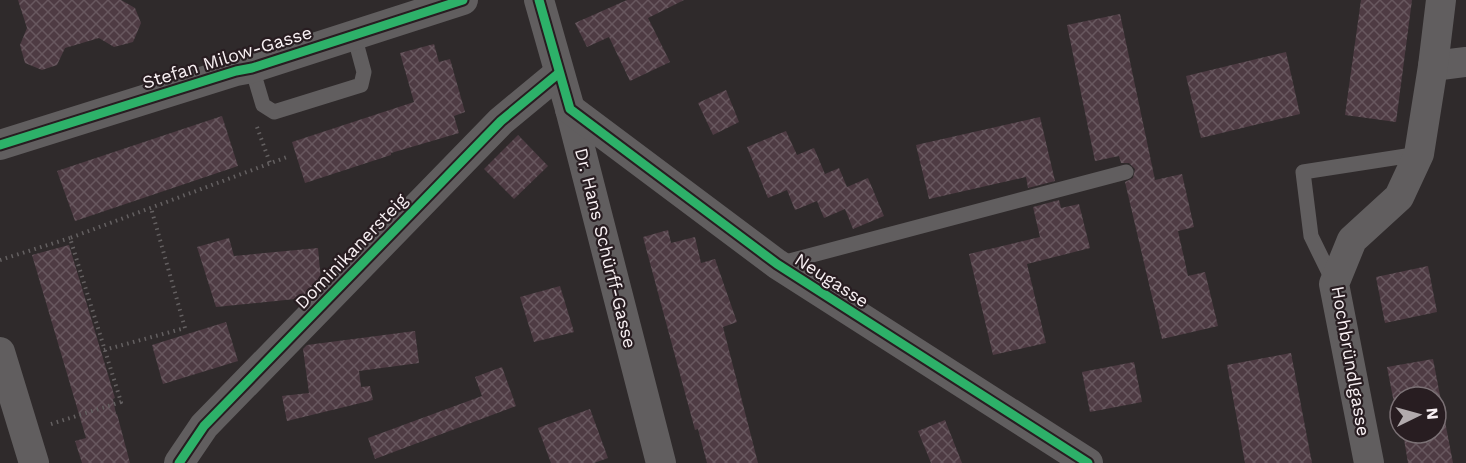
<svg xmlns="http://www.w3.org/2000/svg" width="1466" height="463" viewBox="0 0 1466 463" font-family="'Work Sans',sans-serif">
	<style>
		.building { fill: url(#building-cross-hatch) }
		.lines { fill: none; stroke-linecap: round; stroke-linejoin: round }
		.path { stroke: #646061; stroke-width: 4; stroke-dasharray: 1.5 4.5; stroke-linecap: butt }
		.lane { stroke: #615e5f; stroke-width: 15 }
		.street { stroke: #615e5f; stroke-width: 30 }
		.cycleway-casing { stroke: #281d21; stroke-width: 13 }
		.cycleway { stroke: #2db169; stroke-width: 9 }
		.labels { text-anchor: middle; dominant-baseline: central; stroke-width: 4.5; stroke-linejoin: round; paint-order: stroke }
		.street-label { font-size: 18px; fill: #f8f0f3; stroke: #281d21 }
	</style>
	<defs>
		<pattern id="building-cross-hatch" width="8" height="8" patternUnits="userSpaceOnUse" patternTransform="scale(1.5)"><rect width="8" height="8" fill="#4e3b43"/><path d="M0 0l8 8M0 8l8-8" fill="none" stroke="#68585f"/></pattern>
	</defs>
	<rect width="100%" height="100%" fill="#2f2a2b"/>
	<g class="building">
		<polygon points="18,0 121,0 135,8 141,23 133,42 114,47 99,38 65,48 57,65 42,70 25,63 20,45 27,28"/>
		<polygon points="627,0 684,0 648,18 670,62 630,81 609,37 587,47 575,23"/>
		<polygon points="1361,0 1412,0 1396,122 1345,115"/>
		<polygon points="1120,14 1155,180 1182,174 1194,227 1178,231 1188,276 1205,272 1218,326 1162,339 1125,182 1133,178 1135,169 1129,163 1121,163 1119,156 1095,161 1067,25"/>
		<polygon points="434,44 439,62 450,59 465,112 454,116 459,133 391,153 391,155 305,183 292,142 414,102 400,53"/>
		<polygon points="1286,52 1300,114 1201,138 1186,76"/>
		<polygon points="726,90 739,122 713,135 698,103"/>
		<polygon points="222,116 238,166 75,221 57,171"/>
		<polygon points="1040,117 1055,181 1028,188 1026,177 929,199 916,145"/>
		<polygon points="786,131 797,155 814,148 825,174 839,168 847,187 868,178 884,216 853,229 845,209 824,218 817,201 795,210 787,190 768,198 747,147"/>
		<polygon points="518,135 548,166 514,199 484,169"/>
		<polygon points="1059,200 1061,208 1079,204 1090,248 1027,264 1046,343 993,355 969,254 1040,237 1033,207"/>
		<polygon points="668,230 671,243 695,237 701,263 715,259 737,322 723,327 758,463 707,463 698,429 695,430 643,237"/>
		<polygon points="229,238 234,256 318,248 321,281 305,298 216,307 197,247"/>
		<polygon points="69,245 115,398 113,399 116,414 117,414 130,463 82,463 75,441 86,438 32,255"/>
		<polygon points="1428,266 1437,312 1385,323 1376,277"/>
		<polygon points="560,286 574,332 534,342 520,297"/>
		<polygon points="226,322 238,361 163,384 152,345"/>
		<polygon points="415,331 419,363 359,371 361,387 370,386 373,400 287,421 282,396 309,393 303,349 307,345"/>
		<polygon points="1291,353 1312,463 1245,463 1227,365"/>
		<polygon points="1433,359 1453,463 1408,463 1403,433 1436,433 1436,397 1400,397 1400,418 1398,408 1395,408 1387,367"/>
		<polygon points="1134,362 1142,402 1090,412 1082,372"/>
		<polygon points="502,367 516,406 375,459 368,438 482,396 475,377"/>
		<polygon points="590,409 608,458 594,463 551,463 538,428"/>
		<polygon points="945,420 962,463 931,463 918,431"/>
	</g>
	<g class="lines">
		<g class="path">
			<polyline points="257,127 270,163"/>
			<polyline points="0,260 70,238"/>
			<polyline points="104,350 185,328 151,208"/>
			<polyline points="51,424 121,402 70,238 287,157"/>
		</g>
		<g class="lane">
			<polyline points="252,68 263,105 274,112 361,85 364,72 354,35"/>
			<polyline points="778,264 1126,172"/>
			<polyline points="1334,283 1311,236 1303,172 1419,154"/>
		</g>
		<g class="street">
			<polyline points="539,0 570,109 661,463"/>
			<polyline points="1433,66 1466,62"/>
			<polyline points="570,109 777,264 1088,463"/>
			<polyline points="0,145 236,71 252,68 463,0"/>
			<polyline points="0,352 34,463"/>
			<polyline points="179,463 204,426 501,121 559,73"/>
			<polyline points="1369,463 1334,284 1352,240 1399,197 1419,154 1433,66 1441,0"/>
		</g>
		<g class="cycleway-casing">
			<g id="cycleway">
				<polyline points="539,0 570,109 777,264 1088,463"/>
				<polyline points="0,145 236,71 252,68 463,0"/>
				<polyline points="179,463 204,426 501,121 559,73"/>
			</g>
		</g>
		<use href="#cycleway" class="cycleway"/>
	</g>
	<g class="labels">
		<g class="street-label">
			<text transform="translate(227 57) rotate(-17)">Stefan Milow-Gasse</text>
			<text transform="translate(606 248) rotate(76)">Dr. Hans Schürff-Gasse</text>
			<text transform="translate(351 251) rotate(-46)">Dominikanersteig</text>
			<text transform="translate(832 280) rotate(33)">Neugasse</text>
			<text transform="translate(1351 361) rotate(80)">Hochbründlgasse</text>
		</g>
	</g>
	<g transform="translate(1418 415) rotate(85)"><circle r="28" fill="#281d21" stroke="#7b7175" stroke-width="1.5"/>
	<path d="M0-4.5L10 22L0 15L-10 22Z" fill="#b2abad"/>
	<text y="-9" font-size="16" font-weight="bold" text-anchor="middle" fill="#f8f0f3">N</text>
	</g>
</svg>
